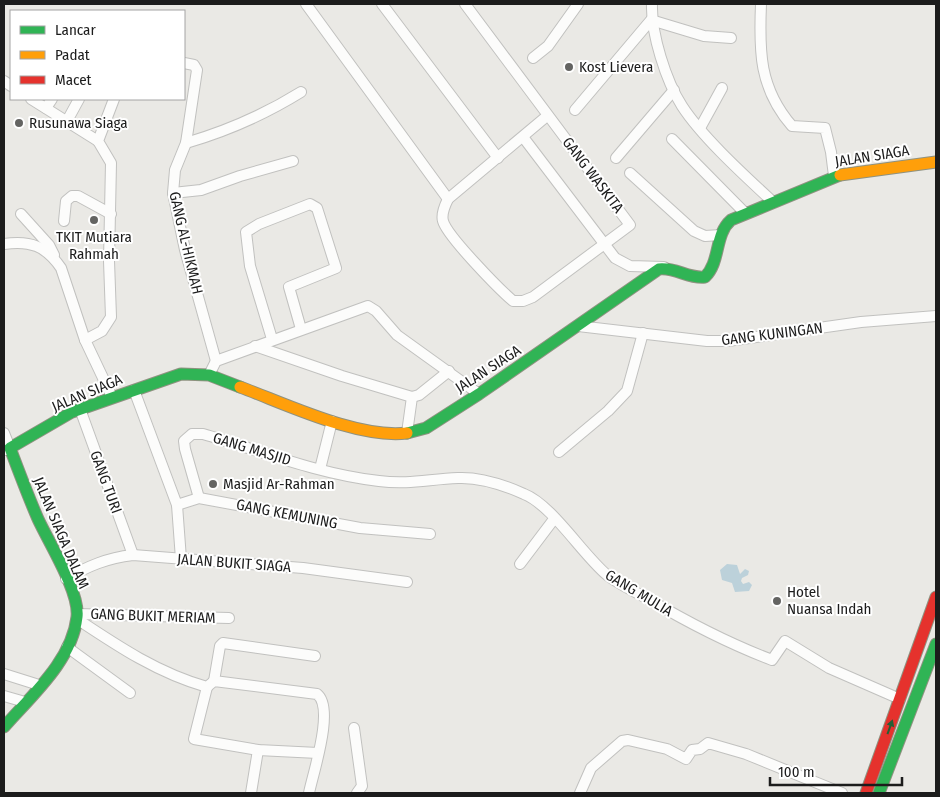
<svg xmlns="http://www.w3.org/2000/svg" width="940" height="797" viewBox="0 0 940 797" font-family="'Fira Sans Condensed',sans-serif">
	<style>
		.water { fill: #bcd1da }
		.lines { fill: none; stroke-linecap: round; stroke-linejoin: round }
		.street-casing { stroke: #c1c1bf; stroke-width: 12 }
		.fast-casing { stroke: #8f9280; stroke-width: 13 }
		.slow-casing { stroke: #8f9280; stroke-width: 13 }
		.jam-casing { stroke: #8f9280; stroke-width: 13 }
		.street { stroke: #fcfcfb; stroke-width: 10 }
		.fast { stroke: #30b455; stroke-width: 11 }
		.slow { stroke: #ff9f0a; stroke-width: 11 }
		.jam { stroke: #e5322d; stroke-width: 11 }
		.oneway { fill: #256036 }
		.poi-dot { fill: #646462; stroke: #fff; stroke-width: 2 }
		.labels { text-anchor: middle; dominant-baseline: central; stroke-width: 4; stroke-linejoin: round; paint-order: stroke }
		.poi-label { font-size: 15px; fill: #1c1c1c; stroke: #fff; text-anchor: start }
		.street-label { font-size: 15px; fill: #1c1c1c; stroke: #fff }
	</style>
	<rect width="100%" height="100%" fill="#eae9e5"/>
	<polygon class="water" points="727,564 737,565 740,574 745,569 749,571 748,575 742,578 741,581 743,584 749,582 752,585 749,591 735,592 732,583 722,580 720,570"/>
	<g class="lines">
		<g class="street-casing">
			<g id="street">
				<polyline points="306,4 448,199"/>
				<polyline points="382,4 498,158"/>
				<path d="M465,4L630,225L533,297L523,301H513C499,289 447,236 443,221C441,214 445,205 448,199L547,116"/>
				<path d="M652,4C651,34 666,81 682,106C702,137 745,176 773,202"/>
				<path d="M761,4C759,51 759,88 792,126L825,128L831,152L834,176"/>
				<polyline points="533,58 548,46 578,4"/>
				<polyline points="184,63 194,65 197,70 186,143 175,170 173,193 185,250 216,361"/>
				<polyline points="4,81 11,86"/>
				<polyline points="31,99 98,141"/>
				<polyline points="46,108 52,99"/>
				<polyline points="575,110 651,20 704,36 731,38"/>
				<polyline points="67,121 79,99"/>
				<polyline points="700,128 722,88"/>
				<polyline points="523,137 615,258 630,266 664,267"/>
				<polyline points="672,139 746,214"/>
				<path d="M186,143C227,131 264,115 301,92"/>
				<polyline points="616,158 674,90"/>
				<polyline points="630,173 694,231 705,236 721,235"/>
				<polyline points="173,193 201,190 240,176 293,161"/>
				<polyline points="21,214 49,245 54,255"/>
				<polyline points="64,221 66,201 72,196 78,196 111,214"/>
				<path d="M4,244C30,240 46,246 61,268L85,340L112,397"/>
				<polyline points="578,326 707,341 728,341 861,322 936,316"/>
				<polyline points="272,339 250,266 246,232 259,224 310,204 317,208 336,268 289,287 301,329"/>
				<polyline points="85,340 102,331 111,317 109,261 111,163 98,141 114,99"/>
				<polyline points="255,346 342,376 412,397 419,395 449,371"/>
				<polyline points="209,375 216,361 368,306 376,311 397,335 479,394"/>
				<polyline points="134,390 177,505 181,559"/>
				<polyline points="80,409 133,555"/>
				<polyline points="4,433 10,448 5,450"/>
				<polyline points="407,433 412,397"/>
				<polyline points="559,452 608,411 627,391 643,333"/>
				<polyline points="320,469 332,421"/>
				<path d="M199,498L185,449L184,441L192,434H203C261,451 318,474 379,481C409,485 429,479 458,478C480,477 504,485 524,494C552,505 582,554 607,575C620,585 636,592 650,600C689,623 730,644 772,660L785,641L829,668L900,699"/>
				<polyline points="177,505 199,498 360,528 430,534"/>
				<polyline points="520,564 554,519"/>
				<path d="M66,579C88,566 107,558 133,555L303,568L407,582"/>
				<polyline points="77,614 229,618"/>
				<path d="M77,619C119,647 158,673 207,687L214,681L317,694C335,708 313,773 309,793"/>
				<polyline points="67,647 130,693"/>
				<polyline points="4,674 39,685"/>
				<polyline points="214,681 220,646 223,643 315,656"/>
				<polyline points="207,687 194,739 258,750 318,753"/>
				<polyline points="4,696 25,702"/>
				<polyline points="354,728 362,786 357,793"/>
				<polyline points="251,793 258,750"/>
				<polyline points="580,793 591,768 622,741 628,740 667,749 686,759 692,750 700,749 708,743 746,754 842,793"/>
			</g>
		</g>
		<g class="fast-casing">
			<g id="fast">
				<path d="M407,433L426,428L479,394L659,269C676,267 688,279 705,277C721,261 714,235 731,220L840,175"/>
				<path d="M4,727C31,696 72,661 77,617C80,592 49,543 38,519C28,496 19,472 10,448L72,412L181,374L209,375L240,387"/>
				<polyline points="879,793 936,644"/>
			</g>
		</g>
		<g class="slow-casing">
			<g id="slow">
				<polyline points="840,175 936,162"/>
				<path d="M240,387C286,404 358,439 407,433"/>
			</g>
		</g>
		<g class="jam-casing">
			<polyline id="jam" points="866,793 936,597"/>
		</g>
		<use href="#street" class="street"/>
		<use href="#fast" class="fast"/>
		<use href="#slow" class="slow"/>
		<use href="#jam" class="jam"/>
	</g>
	<defs><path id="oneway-solid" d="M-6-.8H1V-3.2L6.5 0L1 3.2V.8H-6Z" transform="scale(1.25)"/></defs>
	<use class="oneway" href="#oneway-solid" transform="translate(890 727) rotate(-70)"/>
	<g class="poi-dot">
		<circle cx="569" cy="67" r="5"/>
		<circle cx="19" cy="123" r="5"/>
		<circle cx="94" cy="220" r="5"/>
		<circle cx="213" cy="484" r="5"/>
		<circle cx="777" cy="601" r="5"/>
	</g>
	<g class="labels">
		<g class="poi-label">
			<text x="579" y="67">Kost Lievera</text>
			<text x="29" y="123">Rusunawa Siaga</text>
			<text x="94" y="237" text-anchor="middle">TKIT Mutiara<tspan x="94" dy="17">Rahmah</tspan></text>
			<text x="223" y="484">Masjid Ar-Rahman</text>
			<text x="787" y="592">Hotel<tspan x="787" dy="17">Nuansa Indah</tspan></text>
		</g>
		<g class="street-label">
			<text transform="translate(872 156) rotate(-9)">JALAN SIAGA</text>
			<text transform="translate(593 175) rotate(53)">GANG WASKITA</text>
			<text transform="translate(186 243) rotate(77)">GANG AL-HIKMAH</text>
			<text transform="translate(772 334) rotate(-7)">GANG KUNINGAN</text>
			<text transform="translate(488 369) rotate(-33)">JALAN SIAGA</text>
			<text transform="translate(87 393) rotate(-23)">JALAN SIAGA</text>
			<text transform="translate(252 449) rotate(17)">GANG MASJID</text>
			<text transform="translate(106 482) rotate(70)">GANG TURI</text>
			<text transform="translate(287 514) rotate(11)">GANG KEMUNING</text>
			<text transform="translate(61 533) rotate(67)">JALAN SIAGA DALAM</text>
			<text transform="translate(234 563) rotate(4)">JALAN BUKIT SIAGA</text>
			<text transform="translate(639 593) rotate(31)">GANG MULIA</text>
			<text transform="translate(153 616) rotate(2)">GANG BUKIT MERIAM</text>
		</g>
	</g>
	<rect width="940" height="797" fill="none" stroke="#1c1c1c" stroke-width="10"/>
	<rect x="10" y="10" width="175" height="90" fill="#ffffff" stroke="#a4a4a4"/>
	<rect x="20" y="26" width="25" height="8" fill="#30b455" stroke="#a4a4a4"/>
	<text x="55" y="35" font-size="15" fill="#1c1c1c">Lancar</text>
	<rect x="20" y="51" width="25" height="8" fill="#ff9f0a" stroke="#a4a4a4"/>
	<text x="55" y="60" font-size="15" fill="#1c1c1c">Padat</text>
	<rect x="20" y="76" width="25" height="8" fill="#e5322d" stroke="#a4a4a4"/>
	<text x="55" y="85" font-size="15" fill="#1c1c1c">Macet</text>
	<path d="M770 777v8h132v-8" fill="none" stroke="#1c1c1c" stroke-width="2.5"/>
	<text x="778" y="777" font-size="15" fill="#1c1c1c" stroke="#ffffff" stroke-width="4" paint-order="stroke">100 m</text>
</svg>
